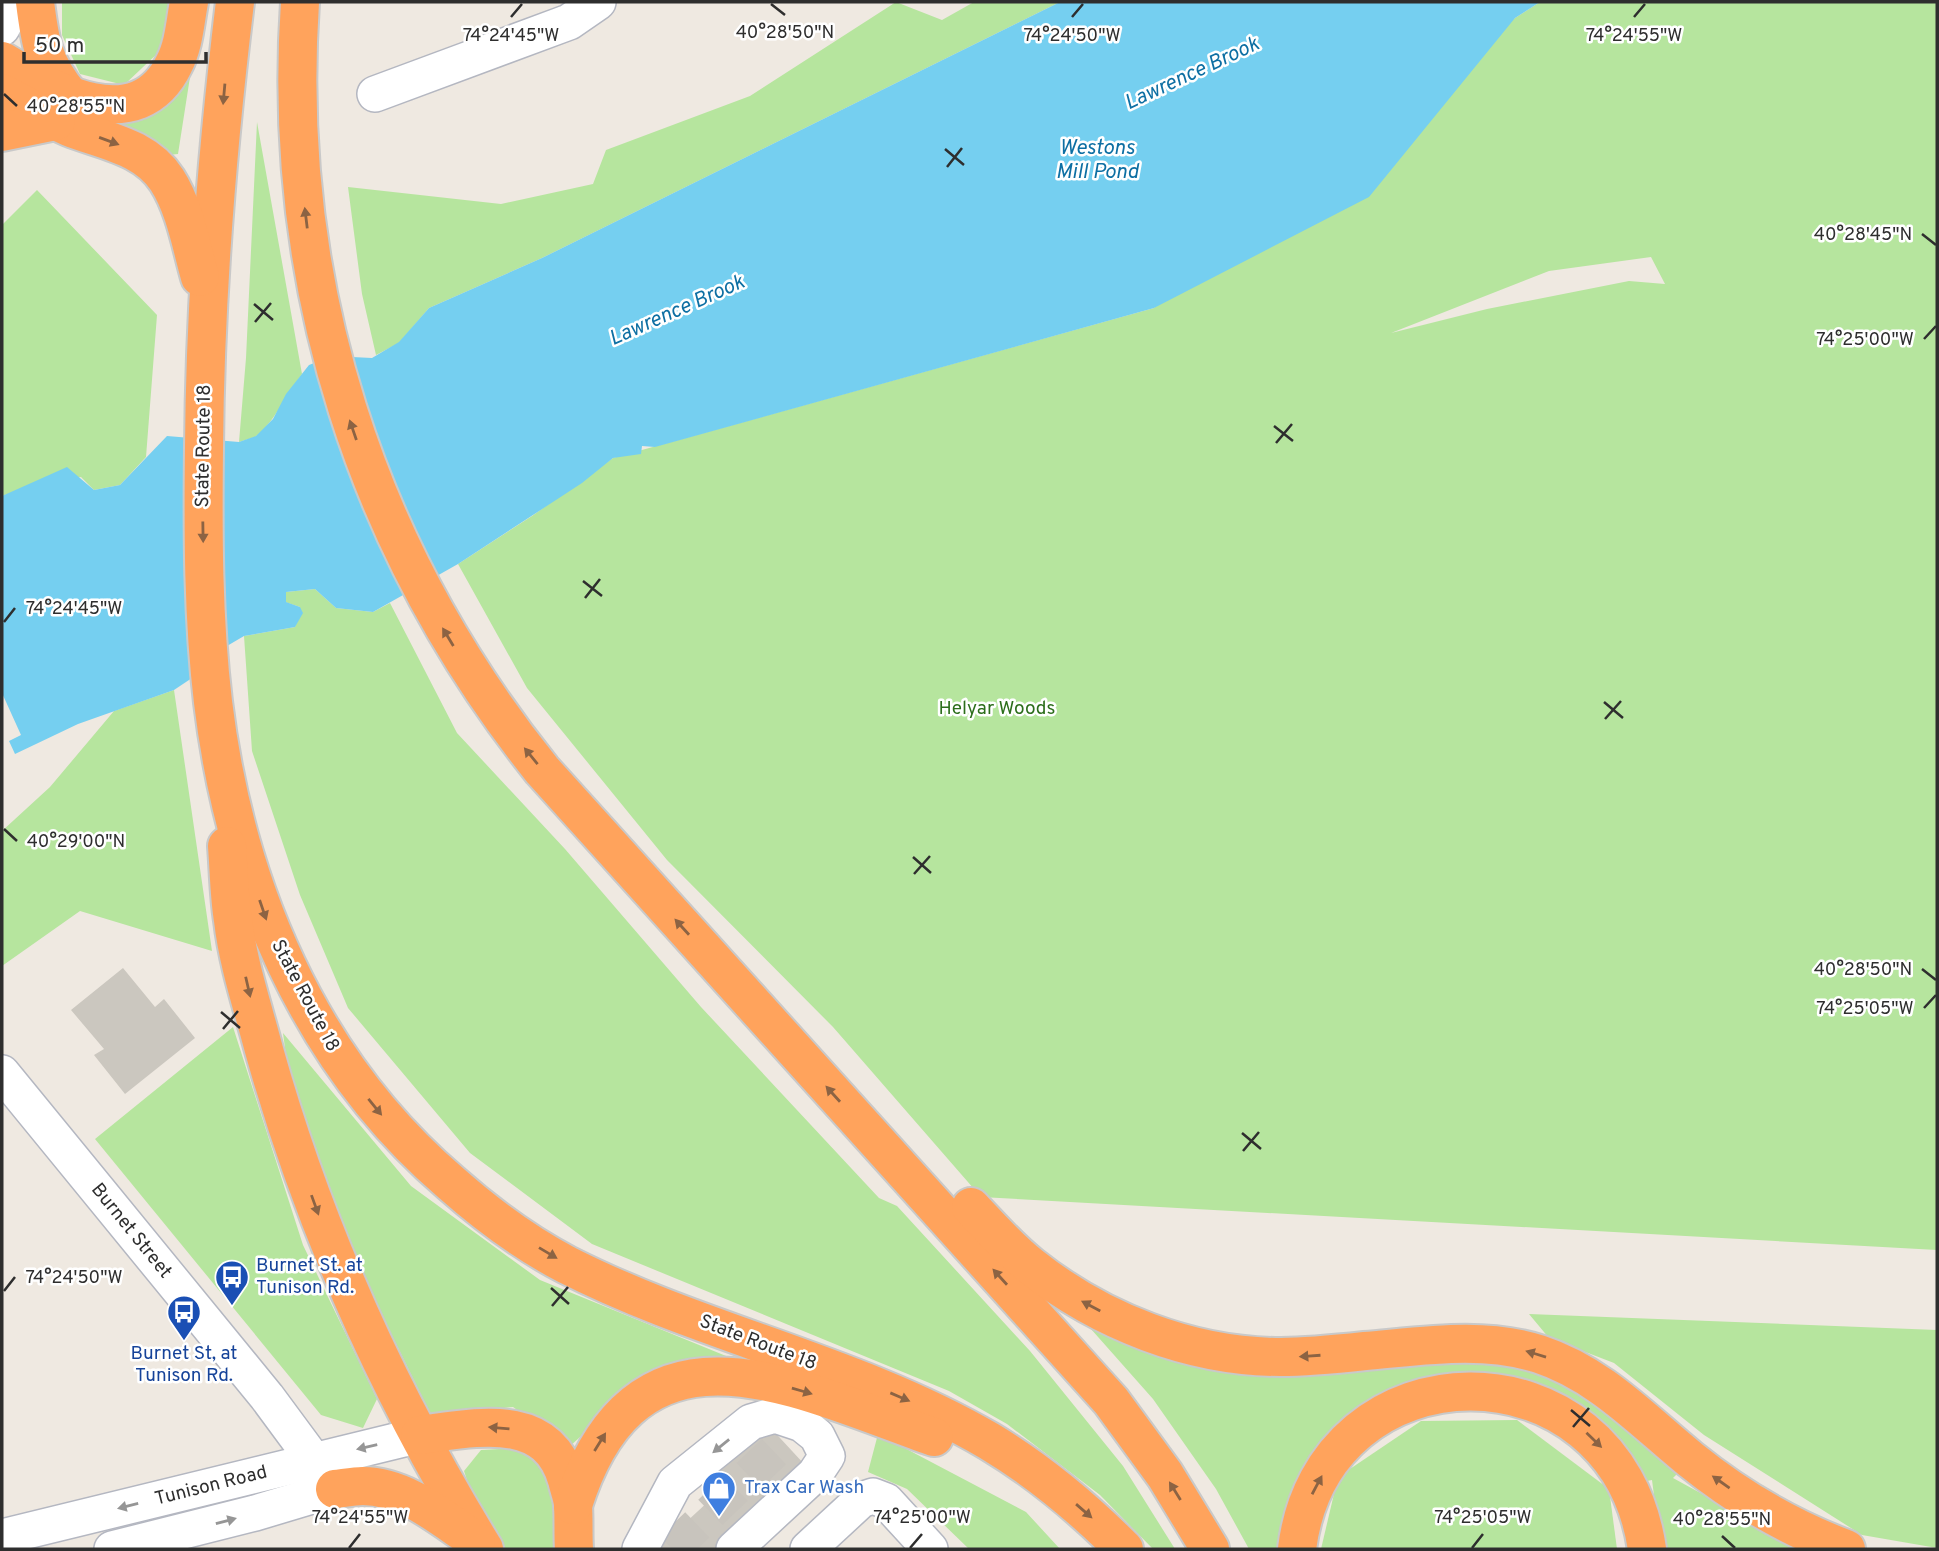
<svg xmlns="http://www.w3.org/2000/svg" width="1939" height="1551" viewBox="0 0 1939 1551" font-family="Overpass,sans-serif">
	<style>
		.green { fill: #b6e59e; fill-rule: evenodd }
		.water { fill: #75cff0 }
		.building { fill: #cbc7bf }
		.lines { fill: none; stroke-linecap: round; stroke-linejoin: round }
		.minor-tunnel { stroke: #c8c4bd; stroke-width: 35; stroke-dasharray: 35 18; stroke-linecap: butt }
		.minor-casing { stroke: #b4b7c1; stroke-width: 38 }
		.highway-casing { stroke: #c9c9c9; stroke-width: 42 }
		.minor { stroke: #fff; stroke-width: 35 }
		.highway { stroke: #ffa35c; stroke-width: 38 }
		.oneway { fill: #8c6343 }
		.oneway2 { fill: #969696 }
		.ticks { fill: none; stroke: #2e2e2e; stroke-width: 2.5 }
		.labels { text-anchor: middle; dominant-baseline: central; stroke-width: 5; stroke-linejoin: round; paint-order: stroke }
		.street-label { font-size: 19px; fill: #2e2e2e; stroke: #fff }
		.park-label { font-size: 19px; fill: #2c6e1b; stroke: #fff }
		.transit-label { font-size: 19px; fill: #164399; stroke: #fff; text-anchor: start }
		.shop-label { font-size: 19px; fill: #366cbe; stroke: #fff; text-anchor: start }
		.water-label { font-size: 21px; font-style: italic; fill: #0d6fa3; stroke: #fff }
		.ticks-label { font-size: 18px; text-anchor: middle; fill: #2e2e2e; stroke: #fff; stroke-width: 5; stroke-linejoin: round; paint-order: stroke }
	</style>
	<rect width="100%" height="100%" fill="#efe9e1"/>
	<g class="green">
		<polygon points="62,2 171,2 159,52 124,85 80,74 62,35"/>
		<polygon points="896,2 942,20 974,2 1060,2 542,258 429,308 399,343 376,355 362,294 348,187 501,204 593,184 606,150 750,96"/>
		<path d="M1540,2H1937V1250L981,1197L833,1027L667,860L527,688L458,564L532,516L613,458L1154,308L1515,18ZM1651,257L1665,284L1629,281L1487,309L1391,333L1549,271Z"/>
		<polygon points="190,77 178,154 168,155 114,126 157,113"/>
		<path d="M257,122L302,374C289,391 271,427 255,437C250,439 244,440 239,442L246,358Z"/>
		<polygon points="37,190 157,315 146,457 120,485 94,490 81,477 19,490 2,496 2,225"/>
		<polygon points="315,589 336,608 373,612 390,603 457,733 565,849 701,1007 879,1198 897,1206 1030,1351 1123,1466 1175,1549 1153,1549 1100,1495 1007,1424 949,1391 592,1244 470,1153 348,1008 300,895 252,751 244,636 295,627 300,607 285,602 286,592"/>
		<polygon points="174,690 212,951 80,911 2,966 2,831 50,787 114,711"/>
		<polygon points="233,1027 303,1245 377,1399 363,1428 321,1415 95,1139"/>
		<polygon points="283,1033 411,1186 540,1280 765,1372 650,1374 569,1447 513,1407 432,1417 345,1240 288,1071"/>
		<polygon points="1529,1314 1937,1330 1937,1548 1862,1535 1704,1435 1614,1363 1549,1338"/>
		<polygon points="1083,1320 1115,1330 1480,1357 1552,1373 1681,1470 1673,1478 1803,1549 1661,1549 1652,1480 1642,1482 1605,1430 1392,1394 1281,1549 1249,1549 1216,1489 1153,1399"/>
		<polygon points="1517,1420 1609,1489 1617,1549 1321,1549 1338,1477 1421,1421"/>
		<polygon points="878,1434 1026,1512 1060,1549 969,1549 907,1489 868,1472"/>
		<polygon points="517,1448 548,1469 562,1549 506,1549 475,1504 464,1471 481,1450"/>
	</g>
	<polygon class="water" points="1060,2 1540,2 1515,18 1369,197 1154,308 655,447 642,446 641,454 613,458 582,483 458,564 373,612 336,608 315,589 286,592 286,602 300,607 303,613 295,627 244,636 227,646 198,674 174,690 78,724 15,754 9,741 21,735 2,693 2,496 67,467 94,490 120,485 167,436 239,442 256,436 273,419 286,394 309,365 332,356 372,358 399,342 429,308 542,258"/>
	<g class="building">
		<polygon points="123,968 155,1007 164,999 195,1038 125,1094 94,1055 104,1049 71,1010"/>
		<polygon points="768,1425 805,1465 715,1549 657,1549 724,1487 713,1476"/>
	</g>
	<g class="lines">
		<polyline class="minor-tunnel" points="672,1549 784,1442"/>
		<g class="minor-casing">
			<g id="minor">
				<polyline points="2,28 16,2"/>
				<polyline points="375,94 569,22 598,2"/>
				<polyline points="2,1073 267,1397 335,1489 255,1513 112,1549"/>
				<polyline points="2,1537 420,1435"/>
				<polyline points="640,1549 675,1483 751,1422 775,1415 802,1424 817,1436 827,1456 815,1474 734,1549"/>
				<polyline points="808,1549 861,1500 873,1496 886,1501 930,1549"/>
			</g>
		</g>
		<g class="highway-casing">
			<g id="highway">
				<path d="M35,2C40,43 43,63 70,96"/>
				<path d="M235,2C217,150 205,299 204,448C203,533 203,618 213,702C235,885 309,1062 451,1183C486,1214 525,1243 567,1265C703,1334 857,1364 989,1441C1039,1471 1083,1508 1124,1549"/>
				<path d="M300,2C281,284 365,549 542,770L1111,1401L1165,1475L1210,1549"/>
				<path d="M2,61C52,92 138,139 174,64C184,45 185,23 189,2"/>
				<path d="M2,93C24,105 46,117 69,127C104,141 145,146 167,180C185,208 191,245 200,277"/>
				<polyline points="2,132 56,121"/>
				<path d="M227,846C229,871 229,896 233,920C238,964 253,1008 264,1050C313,1225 389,1394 484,1549"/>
				<path d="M971,1207C990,1227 1009,1249 1031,1266C1100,1321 1191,1357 1281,1357C1309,1357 1337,1354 1365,1351C1423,1346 1483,1336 1539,1354C1600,1374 1642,1420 1690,1459C1737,1497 1790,1528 1846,1549"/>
				<path d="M420,1435C474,1428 547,1410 567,1480C569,1489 573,1498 573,1506C574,1520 573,1535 574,1549"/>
				<path d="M335,1489C344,1488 354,1486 363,1486C405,1486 443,1519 476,1541"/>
				<path d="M573,1505C637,1303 792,1387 934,1437"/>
				<path d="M1297,1549C1323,1340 1616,1338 1647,1549"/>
			</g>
		</g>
		<use href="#minor" class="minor"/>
		<use href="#highway" class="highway"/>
	</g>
	<defs><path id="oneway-solid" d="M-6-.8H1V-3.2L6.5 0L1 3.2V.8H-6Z" transform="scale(1.75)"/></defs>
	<g class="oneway">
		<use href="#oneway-solid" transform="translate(224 94) rotate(95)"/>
		<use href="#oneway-solid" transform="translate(109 141) rotate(20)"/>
		<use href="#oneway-solid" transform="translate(306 218) rotate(-97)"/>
		<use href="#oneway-solid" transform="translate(353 430) rotate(-109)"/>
		<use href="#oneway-solid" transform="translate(203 532) rotate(89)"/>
		<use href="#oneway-solid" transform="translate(448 637) rotate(-121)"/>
		<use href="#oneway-solid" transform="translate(531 756) rotate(-129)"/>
		<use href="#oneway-solid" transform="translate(263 910) rotate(71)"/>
		<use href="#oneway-solid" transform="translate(682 927) rotate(-132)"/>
		<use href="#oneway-solid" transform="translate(248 987) rotate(77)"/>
		<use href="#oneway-solid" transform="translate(833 1094) rotate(-132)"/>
		<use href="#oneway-solid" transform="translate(375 1107) rotate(51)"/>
		<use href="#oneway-solid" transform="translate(315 1205) rotate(70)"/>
		<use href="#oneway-solid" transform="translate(548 1253) rotate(31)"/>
		<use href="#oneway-solid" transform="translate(1000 1277) rotate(-132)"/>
		<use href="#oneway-solid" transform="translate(1091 1306) rotate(-152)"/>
		<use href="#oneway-solid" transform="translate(1536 1354) rotate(-163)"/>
		<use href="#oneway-solid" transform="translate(1310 1356) rotate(176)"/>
		<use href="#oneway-solid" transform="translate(802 1391) rotate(16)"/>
		<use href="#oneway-solid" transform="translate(900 1397) rotate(23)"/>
		<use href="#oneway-solid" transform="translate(499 1428) rotate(-175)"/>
		<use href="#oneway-solid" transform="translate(1594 1440) rotate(44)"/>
		<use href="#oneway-solid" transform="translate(600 1442) rotate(-58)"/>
		<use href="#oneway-solid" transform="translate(1721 1482) rotate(-145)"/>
		<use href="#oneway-solid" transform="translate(1317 1485) rotate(-62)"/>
		<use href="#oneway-solid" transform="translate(1175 1491) rotate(-122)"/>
		<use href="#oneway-solid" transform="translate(1084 1511) rotate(41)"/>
	</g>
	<g class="oneway2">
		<use href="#oneway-solid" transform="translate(721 1446) rotate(141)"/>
		<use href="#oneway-solid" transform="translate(367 1447) rotate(167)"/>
		<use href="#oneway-solid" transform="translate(128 1506) rotate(166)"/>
		<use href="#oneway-solid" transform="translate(226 1521) rotate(-15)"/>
	</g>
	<path class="ticks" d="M771,4L785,15M511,17L522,4M1072,17L1083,4M1634,17L1645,4M4,94L17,106M945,149L964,165M947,167L962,148M1922,234L1936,245M254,304L273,320M255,322L271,303M1924,339L1936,326M1274,426L1293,441M1276,443L1292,424M583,581L602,596M585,598L600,579M4,622L15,608M1604,702L1623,718M1605,719L1621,701M4,829L17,841M913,857L931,873M914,874L930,856M1922,969L1936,980M1924,1008L1936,995M221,1012L240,1028M223,1029L238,1011M1242,1133L1261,1149M1243,1151L1259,1132M551,1288L569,1304M4,1291L15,1277M552,1306L568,1287M1571,1410L1590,1426M1573,1427L1589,1408M1722,1536L1735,1548M349,1548L360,1534M910,1548L922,1534M1472,1548L1483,1534"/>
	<defs>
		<g id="bus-pin" transform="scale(1.75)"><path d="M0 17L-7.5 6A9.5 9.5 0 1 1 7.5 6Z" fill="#1a4fb4" stroke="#fff"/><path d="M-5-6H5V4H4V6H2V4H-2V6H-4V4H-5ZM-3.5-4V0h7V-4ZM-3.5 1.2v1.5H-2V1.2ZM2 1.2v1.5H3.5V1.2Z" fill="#fff"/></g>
		<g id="shop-pin" transform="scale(1.75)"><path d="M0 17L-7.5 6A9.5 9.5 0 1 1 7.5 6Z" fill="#3f7fe0" stroke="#fff"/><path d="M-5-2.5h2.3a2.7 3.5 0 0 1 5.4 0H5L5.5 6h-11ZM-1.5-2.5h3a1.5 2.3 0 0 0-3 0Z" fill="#fff"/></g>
	</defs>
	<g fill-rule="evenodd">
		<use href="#bus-pin" x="232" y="1277"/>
		<use href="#bus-pin" x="184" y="1312"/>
		<use href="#shop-pin" x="719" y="1488"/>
	</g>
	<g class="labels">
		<g class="street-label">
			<text transform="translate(204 446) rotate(-89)">State Route 18</text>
			<text transform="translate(305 996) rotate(62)">State Route 18</text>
			<text transform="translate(131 1231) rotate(51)">Burnet Street</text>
			<text transform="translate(758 1343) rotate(21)">State Route 18</text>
			<text transform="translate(211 1486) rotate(-14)">Tunison Road</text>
		</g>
		<g class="park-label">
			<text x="997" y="709">Helyar Woods</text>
		</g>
		<g class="transit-label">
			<text x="256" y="1266">Burnet St. at<tspan x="256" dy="22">Tunison Rd.</tspan></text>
			<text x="184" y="1354" text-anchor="middle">Burnet St, at<tspan x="184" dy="22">Tunison Rd.</tspan></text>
		</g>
		<g class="shop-label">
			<text x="744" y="1488">Trax Car Wash</text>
		</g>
		<g class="water-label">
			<text transform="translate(1192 74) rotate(-25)">Lawrence Brook</text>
			<text x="1097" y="148">Westons<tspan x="1097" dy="24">Mill Pond</tspan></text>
			<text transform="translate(677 311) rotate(-24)">Lawrence Brook</text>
		</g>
	</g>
	<g class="ticks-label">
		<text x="785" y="38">40°28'50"N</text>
		<text x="511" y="41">74°24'45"W</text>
		<text x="1072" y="41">74°24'50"W</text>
		<text x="1634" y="41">74°24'55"W</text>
		<text x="76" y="112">40°28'55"N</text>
		<text x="1863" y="240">40°28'45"N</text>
		<text x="1865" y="345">74°25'00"W</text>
		<text x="74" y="614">74°24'45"W</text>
		<text x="76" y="847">40°29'00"N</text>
		<text x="1863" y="975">40°28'50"N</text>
		<text x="1865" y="1014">74°25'05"W</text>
		<text x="74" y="1283">74°24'50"W</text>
		<text x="360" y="1523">74°24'55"W</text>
		<text x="922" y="1523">74°25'00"W</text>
		<text x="1483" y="1523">74°25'05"W</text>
		<text x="1722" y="1525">40°28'55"N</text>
	</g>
	<rect width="1939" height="1551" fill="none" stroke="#2e2e2e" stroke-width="7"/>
	<path d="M24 52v10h182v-10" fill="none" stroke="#2e2e2e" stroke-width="3.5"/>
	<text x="35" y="52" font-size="21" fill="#2e2e2e" stroke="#ffffff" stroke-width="5" paint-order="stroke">50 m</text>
</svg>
